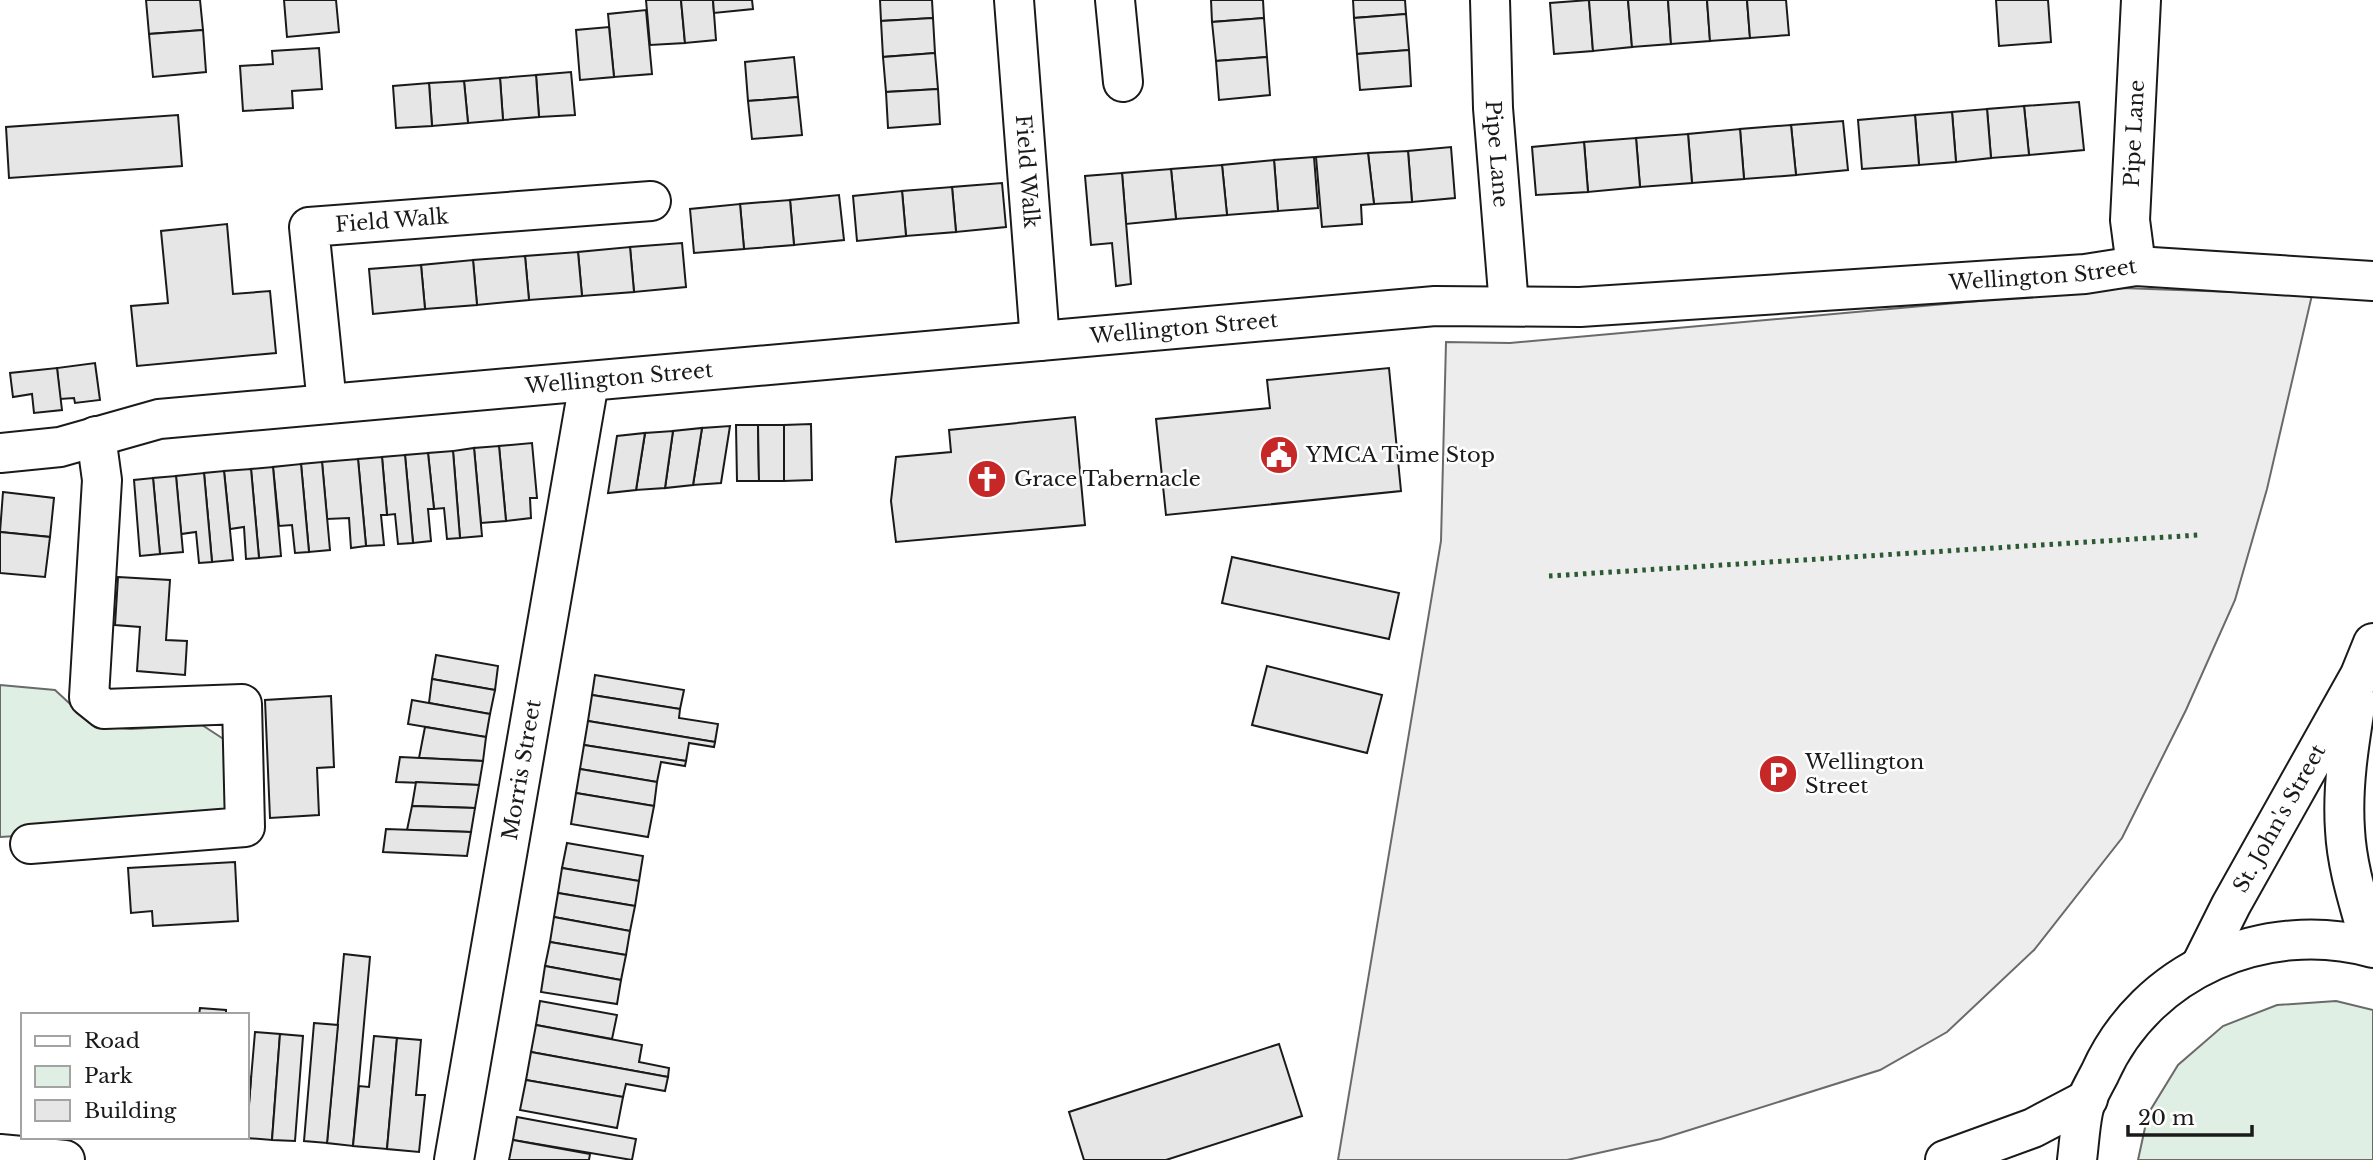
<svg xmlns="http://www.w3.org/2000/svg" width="2373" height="1160" viewBox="0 0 2373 1160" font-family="'Libre Baskerville',serif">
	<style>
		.green { fill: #e0efe3; stroke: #6a6a6a; stroke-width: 2 }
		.parking { fill: #ededed; stroke: #6a6a6a; stroke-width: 2 }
		.building { fill: #e6e6e6; stroke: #1a1a1a; stroke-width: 2 }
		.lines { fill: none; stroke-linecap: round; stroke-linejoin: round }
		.minor-casing { stroke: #1a1a1a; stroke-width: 42 }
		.minor { stroke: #fff; stroke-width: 38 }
		.hedge { stroke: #2b5a34; stroke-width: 5; stroke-dasharray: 3.5 5; stroke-linecap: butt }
		.labels { text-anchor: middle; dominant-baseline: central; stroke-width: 5; stroke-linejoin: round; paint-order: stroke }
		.street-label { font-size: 21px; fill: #1a1a1a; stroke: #fff }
		.poi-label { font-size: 21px; fill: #1a1a1a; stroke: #fff; text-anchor: start }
	</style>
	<rect width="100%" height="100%" fill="#fff"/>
	<g class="green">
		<polygon points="0,685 55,690 94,726 131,729 202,725 225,740 231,801 219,818 197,825 0,837"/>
		<polygon points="2336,1001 2373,1010 2373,1160 2138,1160 2148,1114 2178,1065 2223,1026 2277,1005"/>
	</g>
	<polygon class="parking" points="2122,288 2312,295 2267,489 2235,600 2186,710 2122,838 2034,950 1947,1032 1880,1070 1661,1139 1567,1160 1338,1160 1441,541 1446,342 1510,343"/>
	<g class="building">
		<polygon points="146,0 200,0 203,30 149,34"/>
		<polygon points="284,0 336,0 339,32 287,37"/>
		<polygon points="646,0 681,0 685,43 650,45"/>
		<polygon points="681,0 713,0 716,40 685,43"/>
		<polygon points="713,0 752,0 753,9 714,13"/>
		<polygon points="880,0 932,0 933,18 881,21"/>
		<polygon points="1211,0 1263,0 1264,18 1212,22"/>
		<polygon points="1353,0 1405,0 1406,14 1354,18"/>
		<polygon points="1589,0 1593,51 1554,54 1550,3"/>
		<polygon points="1589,0 1628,0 1632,47 1593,51"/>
		<polygon points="1628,0 1668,0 1671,44 1632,47"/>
		<polygon points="1668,0 1707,0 1710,41 1671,44"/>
		<polygon points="1707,0 1747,0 1750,38 1710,41"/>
		<polygon points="1747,0 1786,0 1789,35 1750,38"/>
		<polygon points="1996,0 2048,0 2051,42 1999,46"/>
		<polygon points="646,10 652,74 614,77 608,14"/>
		<polygon points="1406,14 1409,50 1357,54 1354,18"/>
		<polygon points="933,18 935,53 883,57 881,21"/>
		<polygon points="1264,18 1267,57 1216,61 1212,22"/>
		<polygon points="609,27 614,77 580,80 576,30"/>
		<polygon points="203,30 206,72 153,77 149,34"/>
		<polygon points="319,48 322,89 292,91 293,108 243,111 240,66 273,64 272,51"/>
		<polygon points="1409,50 1411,86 1360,90 1357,54"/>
		<polygon points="935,53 938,89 886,92 883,57"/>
		<polygon points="794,57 798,97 748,101 745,62"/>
		<polygon points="1267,57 1270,95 1219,100 1216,61"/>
		<polygon points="571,72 575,115 539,117 536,75"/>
		<polygon points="536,75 539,117 503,120 500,78"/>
		<polygon points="500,78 503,120 468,123 464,81"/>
		<polygon points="464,81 468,123 432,126 429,83"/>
		<polygon points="429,83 432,126 396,128 393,86"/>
		<polygon points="938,89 940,124 888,128 886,92"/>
		<polygon points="798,97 802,135 752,139 748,101"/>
		<polygon points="2079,102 2084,150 2029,155 2024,106"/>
		<polygon points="2024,106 2029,155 1991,158 1987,109"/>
		<polygon points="1987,109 1991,158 1956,162 1952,112"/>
		<polygon points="1952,112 1956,162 1919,165 1915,115"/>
		<polygon points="178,115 182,166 9,178 6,127"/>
		<polygon points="1915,115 1919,165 1862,169 1858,120"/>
		<polygon points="1843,121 1848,170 1796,175 1791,125"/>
		<polygon points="1791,125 1796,175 1744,179 1740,129"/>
		<polygon points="1740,129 1744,179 1692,183 1688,134"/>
		<polygon points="1688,134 1692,183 1640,187 1636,138"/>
		<polygon points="1636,138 1640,187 1588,192 1584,142"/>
		<polygon points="1584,142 1588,192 1536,195 1532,147"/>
		<polygon points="1451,147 1455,198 1412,202 1408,151"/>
		<polygon points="1408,151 1412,202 1374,204 1368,153"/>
		<polygon points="1368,153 1374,204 1361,205 1362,224 1322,227 1316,157"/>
		<polygon points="1314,157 1318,208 1278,211 1274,160"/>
		<polygon points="1274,160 1278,211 1227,215 1222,165"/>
		<polygon points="1222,165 1227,215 1176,219 1171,169"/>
		<polygon points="1171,169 1176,219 1126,224 1122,173"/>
		<polygon points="1122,173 1131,284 1116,286 1112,243 1091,245 1085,176"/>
		<polygon points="1002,183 1006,227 956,232 952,187"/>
		<polygon points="952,187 956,232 906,236 902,191"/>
		<polygon points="902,191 906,236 857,241 853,196"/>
		<polygon points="839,195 844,240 794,245 790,200"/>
		<polygon points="790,200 794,245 744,249 740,204"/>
		<polygon points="740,204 744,249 694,253 690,209"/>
		<polygon points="227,224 233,294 270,291 276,353 137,366 131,306 168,303 161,231"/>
		<polygon points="682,243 686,287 634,292 630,247"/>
		<polygon points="630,247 634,292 582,296 578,252"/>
		<polygon points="578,252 582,296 529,300 525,256"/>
		<polygon points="525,256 529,300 477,305 473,260"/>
		<polygon points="473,260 477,305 425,309 421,265"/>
		<polygon points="421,265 425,309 373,314 369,269"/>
		<polygon points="95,363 100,400 75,403 74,398 60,399 57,368"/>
		<polygon points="57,368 62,410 34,413 32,394 13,397 10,373"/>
		<polygon points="1389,368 1401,491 1166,515 1156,419 1270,408 1267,380"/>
		<polygon points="1075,417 1085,525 896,542 891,501 896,457 951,452 949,430"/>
		<polygon points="811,424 812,480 784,481 784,425"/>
		<polygon points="736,425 758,425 759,481 737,481"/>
		<polygon points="758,425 784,425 784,481 759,481"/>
		<polygon points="730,426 721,483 693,485 702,428"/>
		<polygon points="702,428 693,485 665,488 673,431"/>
		<polygon points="673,431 665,488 636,490 645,433"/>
		<polygon points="645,433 636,490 608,493 617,436"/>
		<polygon points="532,443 537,498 530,498 531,518 506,521 499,446"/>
		<polygon points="499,446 506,521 481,523 474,448"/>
		<polygon points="474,448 482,536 460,538 453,451"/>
		<polygon points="453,451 460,538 447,539 444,508 434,509 428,453"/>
		<polygon points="428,453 434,509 428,509 431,541 413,543 405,455"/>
		<polygon points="405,455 413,543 398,544 395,514 387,515 382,457"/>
		<polygon points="382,457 387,515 381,515 384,545 366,546 358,459"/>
		<polygon points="358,459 366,546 351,548 349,518 327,519 322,462"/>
		<polygon points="322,462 330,550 309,552 301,464"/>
		<polygon points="301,464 309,552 295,553 292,525 279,526 273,467"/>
		<polygon points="273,467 281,556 259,558 251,469"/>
		<polygon points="251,469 259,558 246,559 244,527 230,529 224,471"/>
		<polygon points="224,471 233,560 212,562 204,473"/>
		<polygon points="204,473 212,562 199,563 196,532 181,534 176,476"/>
		<polygon points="176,476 183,552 160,554 153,478"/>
		<polygon points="153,478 160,554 140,556 134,480"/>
		<polygon points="3,492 54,498 50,537 0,532"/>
		<polygon points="0,532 50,537 45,577 0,573"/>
		<polygon points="1232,557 1399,593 1389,639 1222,603"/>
		<polygon points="118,577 170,580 166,640 187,641 185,675 137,671 140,627 115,625"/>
		<polygon points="436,655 498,666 495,690 432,679"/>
		<polygon points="1267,666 1382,695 1367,753 1252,725"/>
		<polygon points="595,675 684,690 680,709 592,695"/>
		<polygon points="432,679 495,690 490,714 429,703"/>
		<polygon points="592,695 680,709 679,718 718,724 715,742 588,721"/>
		<polygon points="331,696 334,767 317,768 319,815 270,818 265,700"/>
		<polygon points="412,700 490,714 486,737 408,724"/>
		<polygon points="588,721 715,742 714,747 689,743 686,761 584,745"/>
		<polygon points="425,727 486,737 483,761 419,758"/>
		<polygon points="584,745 686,761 685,766 661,762 657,782 580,769"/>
		<polygon points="400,757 483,761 479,785 396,782"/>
		<polygon points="580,769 657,782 654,806 576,793"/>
		<polygon points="416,782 479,785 475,808 412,806"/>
		<polygon points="576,793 654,806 648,837 571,824"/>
		<polygon points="412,806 475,808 471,832 407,830"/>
		<polygon points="386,829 471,832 467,856 383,852"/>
		<polygon points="567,843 643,856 639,881 562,868"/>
		<polygon points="235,862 238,921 153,926 152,911 131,913 128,868"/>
		<polygon points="562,868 639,881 635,906 558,893"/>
		<polygon points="558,893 635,906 630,931 554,917"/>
		<polygon points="554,917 630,931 626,955 550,942"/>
		<polygon points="550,942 626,955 621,980 545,966"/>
		<polygon points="344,954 370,957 353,1146 327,1143"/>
		<polygon points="545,966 621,980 617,1004 541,992"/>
		<polygon points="540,1001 617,1015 612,1039 536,1025"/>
		<polygon points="200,1008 226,1010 226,1015 199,1015"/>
		<polygon points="314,1023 338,1025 327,1143 304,1141"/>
		<polygon points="536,1025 642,1045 639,1062 669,1068 668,1077 531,1052"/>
		<polygon points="255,1032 280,1034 272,1140 246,1138"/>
		<polygon points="280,1034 303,1036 295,1141 272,1140"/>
		<polygon points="374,1036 397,1038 387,1149 353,1146 359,1086 369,1087"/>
		<polygon points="397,1038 421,1040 416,1095 425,1095 419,1152 387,1149"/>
		<polygon points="1279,1044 1302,1116 1166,1160 1084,1160 1069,1112"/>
		<polygon points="531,1052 668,1077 665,1091 626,1084 623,1097 526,1080"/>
		<polygon points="247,1076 251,1077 247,1134"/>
		<polygon points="526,1080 623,1097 617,1128 520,1110"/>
		<polygon points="517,1117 636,1139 632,1160 513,1140"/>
		<polygon points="513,1140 590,1154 589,1160 509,1160"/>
	</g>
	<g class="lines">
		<g class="minor-casing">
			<g id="minor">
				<path id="s1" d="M1014,0L1040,341"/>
				<polyline points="1115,0 1123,82"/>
				<path id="s2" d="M1490,0L1493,108L1509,306"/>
				<path id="s3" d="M2136,266L2130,220L2141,0"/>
				<path id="s4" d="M327,404L309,227L651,201"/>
				<path id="s5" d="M0,453L60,447L159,419L1435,306L1580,307L2085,274L2136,266L2373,281"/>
				<path d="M2356,701C2349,744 2342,787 2345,830C2347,870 2361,909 2371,947"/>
				<polyline points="30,844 245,827 242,704 104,709 89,697 102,480 96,436"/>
				<path id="s6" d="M2202,963L2231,905L2360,675L2373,643"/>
				<polyline points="0,1154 65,1160"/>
				<path id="s7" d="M454,1160L589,382"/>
				<polyline points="1945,1160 2033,1128 2088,1099"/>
				<path d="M2077,1160C2079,1144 2080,1127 2083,1112C2085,1099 2094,1085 2100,1073C2146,970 2265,918 2373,948"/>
			</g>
		</g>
		<use href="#minor" class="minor"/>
		<polyline class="hedge" points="1549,576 2199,535"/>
	</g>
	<defs>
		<g id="civic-disc" transform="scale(2.0125)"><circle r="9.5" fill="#c62828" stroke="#fff"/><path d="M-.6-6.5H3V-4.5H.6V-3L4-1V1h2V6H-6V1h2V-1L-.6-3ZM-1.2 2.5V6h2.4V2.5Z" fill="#fff"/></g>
		<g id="church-disc" transform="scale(2.0125)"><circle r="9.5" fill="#c62828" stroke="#fff"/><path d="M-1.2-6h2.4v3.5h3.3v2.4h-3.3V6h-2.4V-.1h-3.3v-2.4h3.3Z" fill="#fff"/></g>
		<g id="parking-disc" transform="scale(2.0125)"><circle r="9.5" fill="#c62828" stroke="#fff"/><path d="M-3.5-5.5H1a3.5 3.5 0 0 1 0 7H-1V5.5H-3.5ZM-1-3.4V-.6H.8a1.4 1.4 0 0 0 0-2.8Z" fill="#fff"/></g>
	</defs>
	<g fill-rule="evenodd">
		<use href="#civic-disc" x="1279" y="455"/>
		<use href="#church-disc" x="987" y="479"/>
		<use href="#parking-disc" x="1778" y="774"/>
	</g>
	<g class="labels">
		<g class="street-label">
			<text stroke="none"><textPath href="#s3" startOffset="133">Pipe Lane</textPath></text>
			<text stroke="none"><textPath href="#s2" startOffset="154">Pipe Lane</textPath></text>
			<text stroke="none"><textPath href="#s1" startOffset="172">Field Walk</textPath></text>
			<text stroke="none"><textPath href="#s4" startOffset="261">Field Walk</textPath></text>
			<text stroke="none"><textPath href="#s5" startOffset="2053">Wellington Street</textPath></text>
			<text stroke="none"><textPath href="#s5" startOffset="1192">Wellington Street</textPath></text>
			<text stroke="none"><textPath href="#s5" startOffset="625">Wellington Street</textPath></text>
			<text stroke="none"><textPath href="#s7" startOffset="396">Morris Street</textPath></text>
			<text stroke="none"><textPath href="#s6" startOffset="164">St. John's Street</textPath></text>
		</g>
		<g class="poi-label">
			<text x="1306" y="455">YMCA Time Stop</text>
			<text x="1014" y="479">Grace Tabernacle</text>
			<text x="1805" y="762">Wellington<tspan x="1805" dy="24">Street</tspan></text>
		</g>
	</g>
	<rect x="21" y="1013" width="228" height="126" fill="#ffffff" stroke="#a3a3a3" stroke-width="2"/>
	<rect x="35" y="1036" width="35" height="10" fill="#ffffff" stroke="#a3a3a3" stroke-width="2"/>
	<text x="84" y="1048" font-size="21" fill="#1a1a1a">Road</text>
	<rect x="35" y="1066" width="35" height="21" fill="#e0efe3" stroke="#a3a3a3" stroke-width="2"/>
	<text x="84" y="1083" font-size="21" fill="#1a1a1a">Park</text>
	<rect x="35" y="1100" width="35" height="21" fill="#e6e6e6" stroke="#a3a3a3" stroke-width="2"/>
	<text x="84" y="1118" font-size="21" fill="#1a1a1a">Building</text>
	<path d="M2128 1125v10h124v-10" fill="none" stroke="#1a1a1a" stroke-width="3.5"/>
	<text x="2138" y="1125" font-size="21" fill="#1a1a1a" stroke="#ffffff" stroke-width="5" paint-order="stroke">20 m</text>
</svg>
